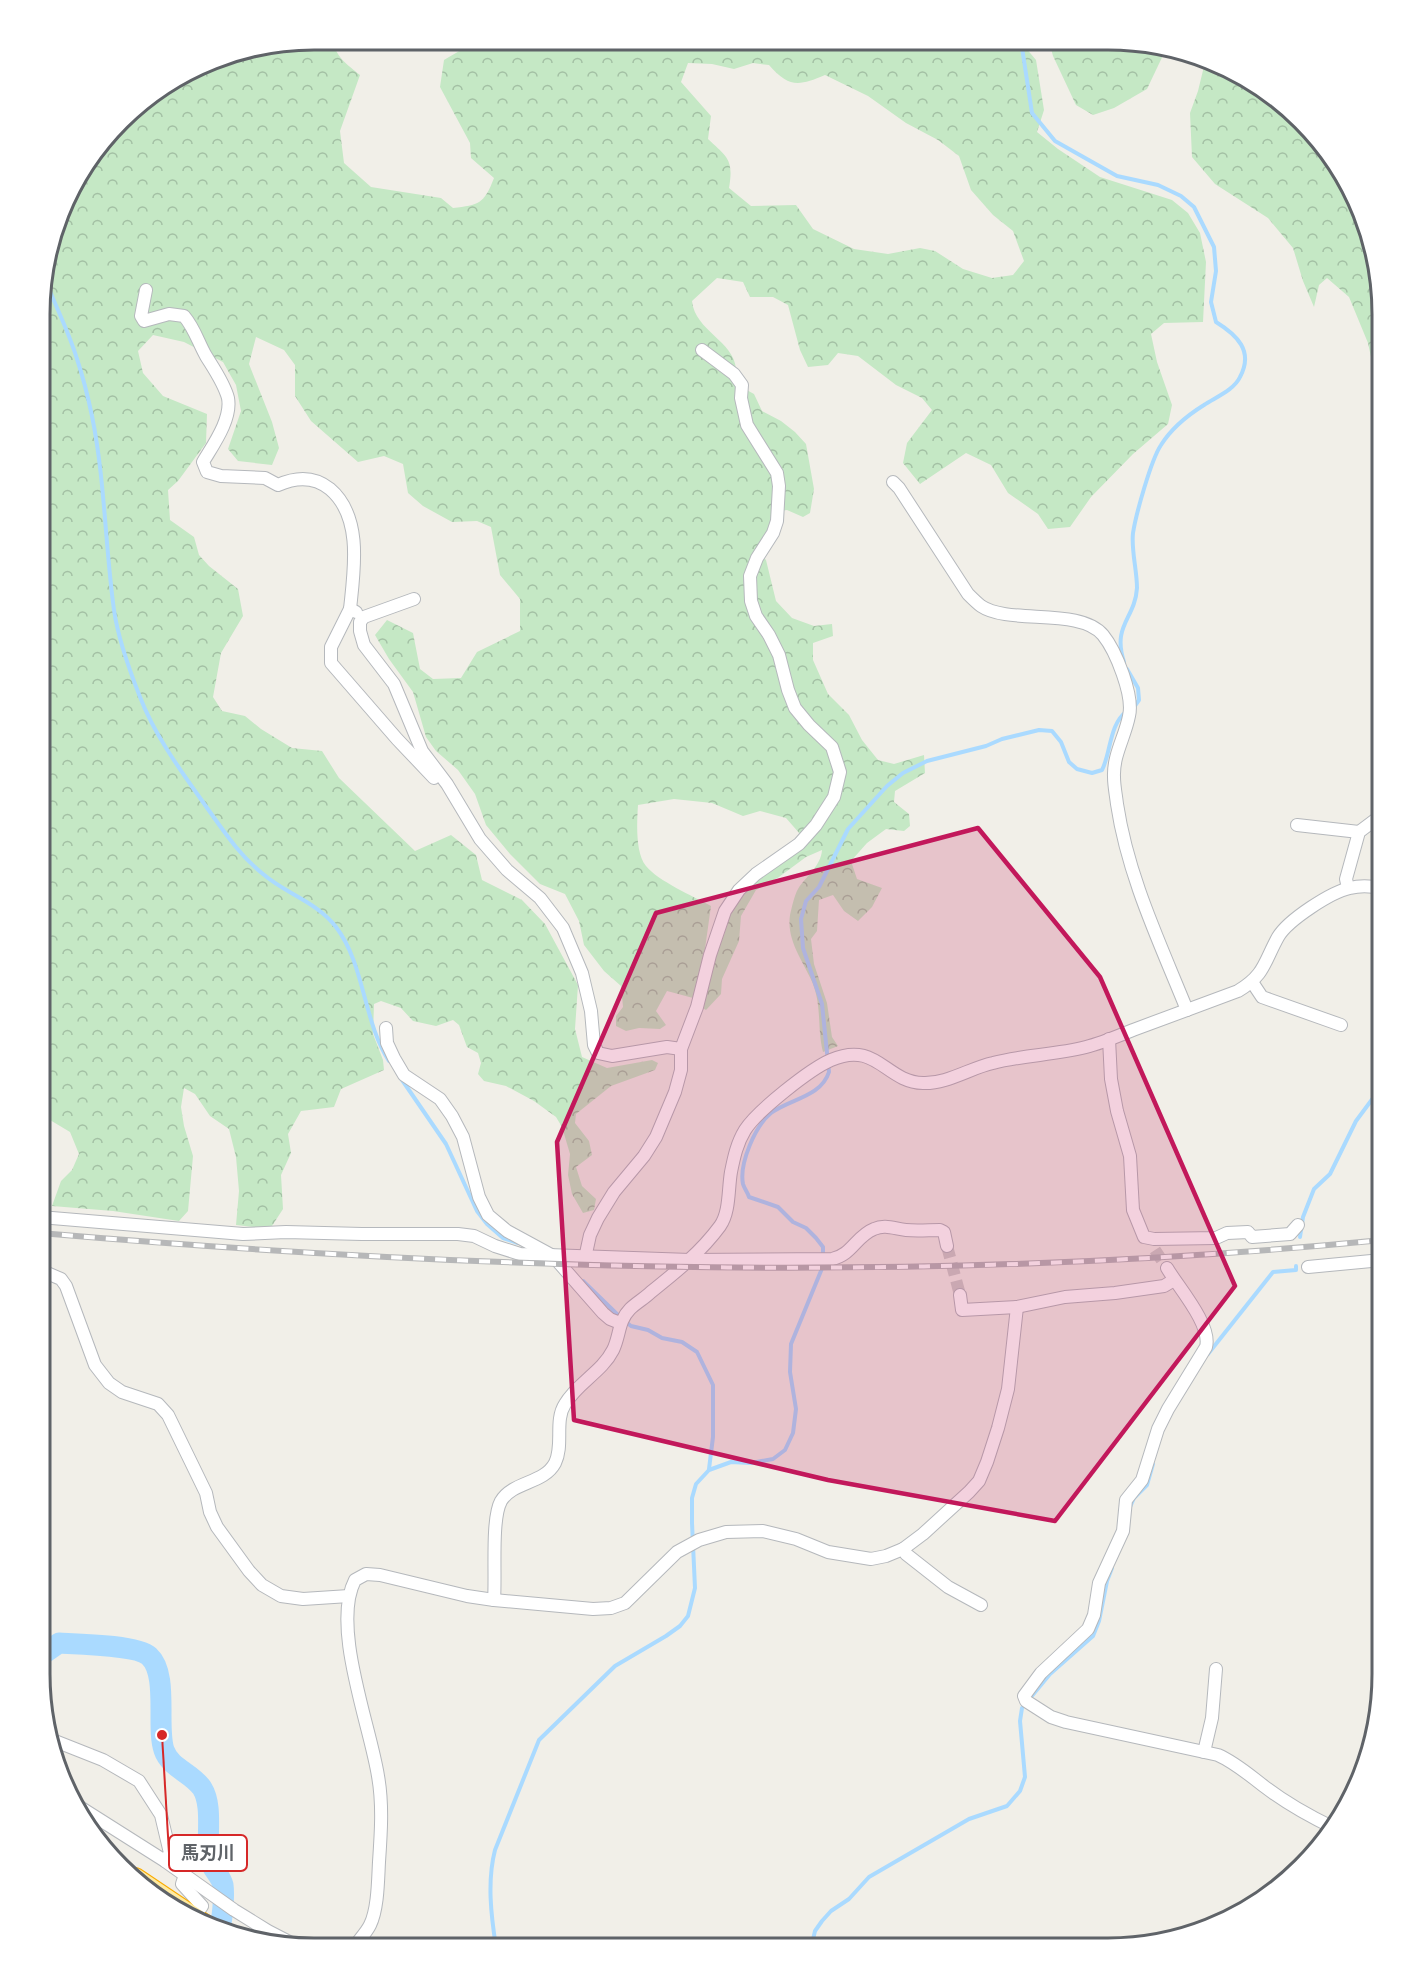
<svg xmlns="http://www.w3.org/2000/svg" width="1421" height="1988" viewBox="0 0 1421 1988" font-family="'IBM Plex Sans','Noto Sans JP',sans-serif">
	<style>
		.forest { fill: url(#forest-crowns); fill-rule: evenodd }
		.lines { fill: none; stroke-linecap: round; stroke-linejoin: round }
		.stream { stroke: #aadaff; stroke-width: 4 }
		.river { stroke: #aadaff; stroke-width: 21 }
		.minor-tunnel { stroke: #ccccc8; stroke-width: 12; stroke-dasharray: 12 6; stroke-linecap: butt }
		.minor-casing { stroke: #b5b8bc; stroke-width: 14 }
		.trunk-casing { stroke: #f9ab00; stroke-width: 22 }
		.minor { stroke: #fff; stroke-width: 12 }
		.trunk { stroke: #feeaa1; stroke-width: 20 }
		.rail-casing { stroke: #b6b7b8; stroke-width: 6 }
		.rail { stroke: #fff; stroke-width: 4; stroke-dasharray: 11; stroke-linecap: butt }
		.marked { fill: #c2185b; fill-opacity: 0.2; stroke: #c2185b; stroke-width: 4.5; stroke-linejoin: round }
		.rim { fill: none; stroke: #5f6368; stroke-width: 3 }
		.leader { fill: none; stroke: #d62828; stroke-width: 2 }
		.callout-dot { fill: #d62828; stroke: #fff; stroke-width: 2 }
		.callout { fill: #fff; stroke: #d62828; stroke-width: 2 }
		.callout-label { font-size: 18px; text-anchor: middle; font-weight: bold; fill: #5f6368 }
	</style>
	<defs>
		<pattern id="forest-crowns" width="20" height="18" patternUnits="userSpaceOnUse" patternTransform="scale(1.5)"><rect width="20" height="18" fill="#c5e8c5"/><path d="M2 6a3 3 0 1 1 6 0M12 15a3 3 0 1 1 6 0" fill="none" stroke="#a3c0a4"/></pattern>
	</defs>
	<rect width="100%" height="100%" fill="#f1efe8"/>
	<g class="forest">
		<path d="M314,39H333C334,56 348,65 360,75L340,131L344,163L371,187L441,198L453,208C479,205 484,204 494,178L471,158L470,143L440,87L444,60C465,48 480,36 504,48L528,40L1020,41L1036,60L1044,110L1037,132L1058,149L1100,177L1172,200L1188,213L1200,233L1206,262L1203,322L1164,323L1151,334L1157,362L1172,405L1168,424L1133,454L1091,497L1070,527L1048,529L1038,514L1008,493L991,465L966,453L920,484L903,463L907,443L932,410L922,398L896,385L858,356L838,353L828,365L808,367L800,350L788,305L773,297H750L743,282L717,278L692,301C695,331 734,341 736,369C736,373 734,379 734,383L754,394L762,411L781,421L795,432L806,444L814,489L810,513L803,517L787,510L773,512L771,529L755,549L766,560L776,601L792,618L814,626L832,624L833,636L813,643V660L828,694L849,715L862,740L878,760L894,764L924,755L925,773L895,791L894,802L909,814L910,826L904,831L886,829L867,843L851,861L857,879L882,888L872,907L858,921L844,911L833,895L819,900L817,931L811,939L814,964L827,1003L832,1037L838,1046L823,1052C817,1029 822,1008 813,984C804,962 786,941 790,915C792,907 794,896 798,889C806,876 821,866 822,850L806,857L779,877L756,890L741,916L739,941L722,979L721,994L706,1010L701,1007L716,950L724,935L733,905L748,886L800,844V834L786,818L760,811L743,816L712,803L674,799L638,805C637,821 635,853 646,866C658,881 693,896 711,906L703,963L693,998L667,991L656,1011L666,1025L660,1029L639,1028L626,1031L616,1026V1016L623,1007L621,986L604,971L584,945L579,921L565,894L540,884L510,854L486,825L475,794L458,770L436,751L426,737L413,692L389,659L375,635L387,620L413,633L420,669L433,679L461,678L477,652L520,631V599L500,575L491,527L477,521L452,522L423,506L408,493L403,464L384,456L358,462L311,421L295,396V365L284,350L256,337L249,364L272,422L279,448L272,465L238,461L228,449L241,411L236,385L223,362L184,342L153,335L138,351L143,373L163,396L207,414L206,443L178,481L168,490L170,520L194,537L199,555L209,566L238,589L243,616L221,653L213,697L222,711L245,716L261,729L292,748L322,751L339,778L415,851L451,835L476,855L482,880L522,900L545,924L578,985L575,1029L582,1057L607,1068L652,1060L658,1063L655,1070L611,1086L576,1114L575,1123L589,1141L592,1155L576,1167L582,1186L596,1199L594,1210L583,1213L572,1194L568,1175L570,1154L562,1127L556,1117L534,1101L506,1086L484,1081L478,1074L481,1063L478,1053L467,1047L459,1025L453,1020L436,1026L413,1021L401,1008L381,1001L374,1004L373,1034L383,1060L384,1070L341,1089L334,1107L301,1111L288,1134L291,1153L281,1175L283,1209L270,1229L236,1225L239,1191L236,1157L229,1129L210,1116L195,1094L184,1088L181,1107L184,1126L193,1156L188,1211L179,1221L113,1211L52,1206L61,1181L72,1170L79,1154L70,1132L40,1114L41,278L69,196L83,177V167L133,107L225,54ZM688,63L712,64L734,69L753,63L769,65C789,88 799,86 825,75L868,96L906,123L938,140L959,156L971,190L993,215L1013,231L1024,261L1013,275L992,278L963,269L935,251L920,248L888,254L854,249L813,229L796,205L751,206L729,188C734,159 727,157 708,139L711,116L681,82Z"/>
		<polygon points="1049,41 1143,41 1166,49 1147,89 1114,108 1093,115 1076,105 1053,56"/>
		<polygon points="1206,58 1212,60 1274,96 1354,193 1382,314 1382,367 1374,371 1368,343 1349,297 1327,278 1319,285 1314,307 1303,281 1293,248 1268,218 1215,184 1192,157 1190,113 1198,91"/>
	</g>
	<g class="lines">
		<g class="stream">
			<path d="M1021,41L1032,113L1055,141L1117,176L1158,185L1181,196L1194,207L1214,247L1216,271L1211,302L1216,322C1237,335 1254,351 1240,377C1234,390 1216,397 1204,405C1188,415 1171,429 1161,445C1151,460 1136,514 1133,533C1131,550 1137,570 1137,588C1135,619 1112,625 1124,662"/>
			<path d="M45,279C55,305 69,332 77,359C83,377 88,397 92,416C105,480 105,545 114,610C118,639 129,669 140,697C155,736 181,771 205,805C223,830 239,855 263,874C286,894 317,902 336,927C365,965 363,1021 389,1061"/>
			<polyline points="1127,669 1138,688 1139,700 1134,707"/>
			<polyline points="400,1077 446,1144 477,1211 487,1224 503,1238 518,1243"/>
			<polyline points="1300,1237 1303,1217 1314,1189 1330,1174 1356,1121 1382,1086"/>
			<polyline points="583,1281 620,1317"/>
			<polyline points="626,1322 631,1326 648,1330 662,1338 682,1342 697,1352 713,1385 713,1437 709,1469"/>
			<polyline points="1208,1354 1273,1272 1296,1270 1296,1266"/>
			<polyline points="1130,1507 1134,1498 1147,1485 1153,1464"/>
			<polyline points="1031,1697 1050,1674 1093,1636 1099,1621 1107,1581 1112,1568"/>
			<path d="M496,1947C491,1915 487,1881 495,1850L539,1740L615,1666L666,1636L680,1626L688,1616L695,1588L692,1523V1498L696,1484L709,1470L731,1462L751,1463L773,1459L785,1450L793,1433L796,1409L790,1372L791,1344L823,1266V1247L816,1238L806,1228L793,1222L778,1207L749,1197C748,1193 744,1188 743,1184C739,1164 755,1126 771,1113C790,1099 821,1097 829,1072L822,1004L803,948L801,919L806,901L819,887L848,829L887,786L903,773L927,761L986,746L1002,739L1039,730L1052,731L1061,742L1069,762L1077,769L1092,773L1102,770C1111,753 1109,724 1127,711"/>
			<polyline points="811,1948 815,1931 822,1921 831,1911 849,1899 869,1877 969,1819 1007,1806 1020,1791 1025,1777 1020,1721 1022,1708"/>
		</g>
		<path class="river" d="M39,1657L59,1643C77,1644 137,1645 149,1656C169,1674 156,1727 164,1750C170,1768 192,1773 202,1788C214,1807 205,1840 210,1861C212,1869 221,1876 223,1885C225,1899 222,1917 220,1931"/>
		<g class="minor-tunnel">
			<polyline points="947,1246 960,1295"/>
			<polyline points="1155,1250 1167,1268"/>
		</g>
		<g class="minor-casing">
			<g id="minor">
				<path d="M146,290L141,316L144,321L169,314L184,316C195,329 198,342 206,356C214,369 224,383 228,398C232,419 213,445 203,462L207,472L221,476L265,478L278,485C296,477 314,476 330,489C363,517 354,571 350,609"/>
				<path d="M893,482L899,488L968,594C972,598 977,603 981,606C1009,625 1080,607 1103,635C1116,651 1134,696 1129,716C1125,737 1113,755 1114,777C1114,786 1116,795 1117,804C1128,877 1160,943 1187,1010"/>
				<polyline points="414,599 364,617 360,622 360,631 364,645 394,684 422,751 447,784 480,839 507,870 540,898 563,928 582,973 591,1011 594,1045 598,1053 612,1056 667,1047 681,1049"/>
				<polyline points="356,612 350,609 331,647 331,663 397,739 434,778"/>
				<polyline points="1297,825 1359,832"/>
				<polyline points="1348,888 1346,879 1359,832 1375,820 1382,819"/>
				<polyline points="1252,982 1262,997 1341,1025"/>
				<polyline points="386,1028 387,1043 394,1058 404,1075 440,1099 452,1116 463,1137 479,1197 488,1215 507,1231 553,1256 603,1313 610,1319 620,1323"/>
				<polyline points="1109,1039 1111,1079 1117,1111 1130,1156 1133,1210 1144,1237 1154,1239 1216,1238 1227,1233 1248,1232 1252,1237 1290,1234 1298,1225"/>
				<path d="M40,1217L243,1234L286,1232L362,1234H458L474,1236L495,1246L520,1254L690,1260L832,1259C852,1255 856,1236 874,1229C885,1224 895,1229 906,1230C917,1231 929,1230 940,1230L944,1232L947,1246"/>
				<polyline points="585,1258 590,1235 598,1218 614,1192 644,1156 656,1137 675,1092 681,1070 681,1049 697,1007 710,955 725,911 739,890 756,874 799,844 816,825 834,797 840,772 832,747 809,725 795,708 788,690 779,655 769,635 756,616 751,601 750,576 757,558 773,533 777,521 779,486 777,473 747,425 741,398 742,385 734,374 702,350"/>
				<polyline points="1308,1267 1382,1260"/>
				<path d="M1167,1268C1178,1287 1212,1325 1206,1347L1168,1409L1158,1429L1142,1480L1126,1500L1123,1531L1099,1583L1094,1615L1088,1629L1041,1673L1024,1696L1026,1701L1051,1717L1066,1722L1218,1755C1236,1763 1249,1775 1265,1787C1286,1803 1311,1817 1334,1828"/>
				<polyline points="40,1270 61,1279 66,1286 95,1365 109,1383 122,1392 158,1404 168,1415 206,1493 210,1512 217,1527 249,1571 262,1585 281,1596 303,1599 349,1596"/>
				<polyline points="960,1295 962,1310 1017,1307 1065,1297 1115,1293 1164,1286 1174,1280"/>
				<polyline points="903,1549 906,1554 948,1587 981,1605"/>
				<path d="M494,1600C496,1576 491,1519 501,1501C513,1481 544,1484 555,1463C564,1445 554,1421 565,1404C577,1383 602,1372 613,1350C620,1336 618,1321 630,1309C636,1303 645,1298 651,1292C676,1272 701,1252 720,1226C730,1212 728,1189 731,1172C734,1157 737,1143 745,1130C757,1111 810,1069 831,1060C877,1040 885,1082 923,1083C947,1084 970,1068 993,1063C1023,1055 1055,1055 1086,1047C1102,1043 1118,1036 1133,1030C1168,1017 1203,1004 1238,991C1265,975 1264,962 1278,937C1288,920 1331,892 1350,888C1361,885 1371,886 1382,888"/>
				<polyline points="55,1741 103,1760 139,1781 161,1815 170,1853 165,1861"/>
				<polyline points="1204,1752 1212,1718 1216,1669"/>
				<polyline points="75,1804 165,1861 234,1910 268,1931 299,1947"/>
				<polyline points="185,1875 182,1884 202,1906 193,1919"/>
				<path d="M354,1947C359,1940 366,1933 370,1925C378,1909 378,1880 379,1862C381,1833 383,1804 378,1776C370,1725 331,1626 355,1580L366,1574L380,1575L467,1596L494,1600L593,1609L611,1608L625,1603L677,1552L699,1540L726,1532L763,1531L796,1539L828,1552L871,1559L886,1556L903,1549L923,1534L969,1492L979,1481L987,1462L998,1428L1008,1389L1017,1307"/>
			</g>
		</g>
		<g class="trunk-casing">
			<polyline id="trunk" points="135,1878 211,1929"/>
		</g>
		<use href="#minor" class="minor"/>
		<use href="#trunk" class="trunk"/>
		<g class="rail-casing">
			<path id="rail" d="M40,1233C486,1271 936,1284 1382,1240"/>
		</g>
		<use href="#rail" class="rail"/>
	</g>
	<path class="marked" d="M978,828L1100,977L1235,1286L1055,1521L828,1480L574,1420L557,1142L656,913Z"/>
	<path d="M0 0H1421V1988H0ZM314 50H1108A264 264 0 0 1 1372 314V1674A264 264 0 0 1 1108 1938H314A264 264 0 0 1 50 1674V314A264 264 0 0 1 314 50Z" fill="#fff" fill-rule="evenodd"/>
	<path class="rim" d="M314 50H1108A264 264 0 0 1 1372 314V1674A264 264 0 0 1 1108 1938H314A264 264 0 0 1 50 1674V314A264 264 0 0 1 314 50Z"/>
	<path class="leader" d="M162 1735L169 1853"/>
	<circle class="callout-dot" cx="162" cy="1735" r="6"/>
	<rect class="callout" x="169" y="1835" width="78" height="36" rx="6"/>
	<g class="callout-label">
		<text x="208" y="1859">馬刃川</text>
	</g>
</svg>
